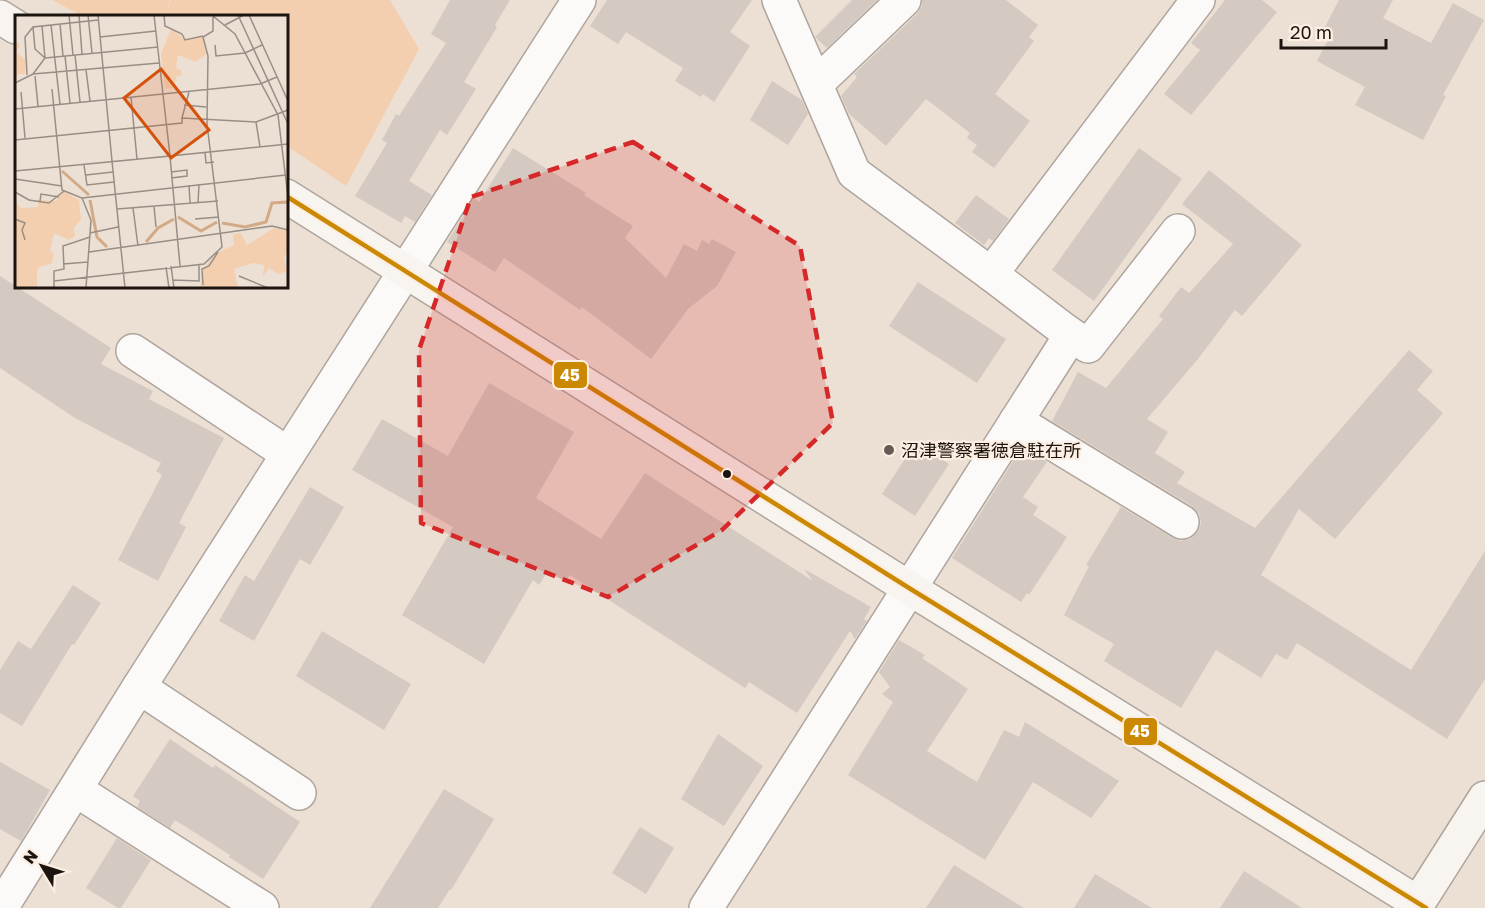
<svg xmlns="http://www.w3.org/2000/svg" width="1485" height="908" viewBox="0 0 1485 908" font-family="'Golos Text','Noto Sans JP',sans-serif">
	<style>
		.green { fill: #f3cfb0 }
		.building { fill: #d4cac1 }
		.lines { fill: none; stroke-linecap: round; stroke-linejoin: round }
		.street-casing { stroke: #afa59d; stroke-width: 36 }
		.secondary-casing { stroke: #afa59d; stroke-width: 36 }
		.street { stroke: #fcfaf9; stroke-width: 33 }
		.secondary { stroke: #f8f4f0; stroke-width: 33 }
		.bus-1-casing { stroke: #fceee2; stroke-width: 9 }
		.bus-1 { stroke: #cb8903; stroke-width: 4.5 }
		.marked { fill: #d62828; fill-opacity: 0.2; stroke: #d62828; stroke-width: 4.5; stroke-dasharray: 12 8; stroke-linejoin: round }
		.poi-dot { fill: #655b54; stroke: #fceee2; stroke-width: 2 }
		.bus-dot { fill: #1c140e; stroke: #fceee2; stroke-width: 2 }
		.labels { text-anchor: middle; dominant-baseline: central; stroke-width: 4.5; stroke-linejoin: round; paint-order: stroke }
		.poi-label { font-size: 18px; fill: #1c140e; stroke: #fceee2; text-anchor: start }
		.inset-river { fill: none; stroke: #d2aa86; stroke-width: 3 }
		.inset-road { fill: none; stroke: #998e85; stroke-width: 1.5 }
		.view { fill: #d4520c; fill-opacity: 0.15; stroke: #d4520c; stroke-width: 3 }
		.inset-edge { fill: none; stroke: #1c140e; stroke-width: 3 }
		.line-badge { stroke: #fceee2; stroke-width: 2 }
		.badge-label { font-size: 16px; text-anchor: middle; font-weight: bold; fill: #fff }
	</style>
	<rect width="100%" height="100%" fill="#ece0d5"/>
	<polygon class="green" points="52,0 170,0 166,14 171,0 390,0 419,49 346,186 287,146 286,16 82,16"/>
	<g class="building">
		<polygon points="450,0 510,0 495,25 497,27 464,82 476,89 447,135 440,130 409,181 432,195 415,222 405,216 401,223 355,196 387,143 382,140 396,114 399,116 446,43 431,34"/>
		<polygon points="607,0 752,0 730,32 750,46 714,102 703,94 701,97 675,81 683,68 626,32 618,44 590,26"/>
		<polygon points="852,0 877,0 827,48 815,37"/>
		<polygon points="922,0 1006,0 1038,25 1029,37 1034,41 995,94 1030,121 994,168 972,152 977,145 967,138 970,133 926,99 886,146 849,114 841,96 857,77 854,74 917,14 922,6"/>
		<polygon points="1225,0 1262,0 1277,12 1191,115 1164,94 1200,50 1191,43"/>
		<polygon points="1339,0 1393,0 1383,18 1431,43 1453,3 1484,20 1443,95 1446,96 1423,140 1355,105 1365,87 1317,61 1331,34 1323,31"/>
		<polygon points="772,81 802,100 808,114 788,145 750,120"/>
		<polygon points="513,148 586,193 584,195 633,226 625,238 666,278 684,244 697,251 702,240 709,244 712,239 736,252 717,286 688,309 651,359 582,307 580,310 504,258 495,272 447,242 474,198 479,202"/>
		<polygon points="1139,148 1182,179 1094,301 1052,270"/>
		<polygon points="1209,170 1302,245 1242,316 1235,310 1198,359 1147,419 1168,432 1155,453 1185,472 1177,483 1255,528 1409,350 1433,371 1417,390 1443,413 1335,539 1299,509 1261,575 1411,670 1485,551 1485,679 1447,739 1297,643 1287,660 1276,654 1261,678 1216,650 1181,708 1104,661 1114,644 1064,615 1089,566 1086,565 1121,507 1173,538 1181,541 1190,539 1198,531 1201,523 1199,514 1192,506 1052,421 1078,372 1106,388 1163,319 1159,316 1181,287 1189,293 1233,244 1182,204"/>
		<polygon points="976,195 1009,219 993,241 989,238 984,245 955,223"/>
		<polygon points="0,276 111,348 101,364 153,391 149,399 224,438 179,523 186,527 158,581 118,560 162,475 156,471 161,463 75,418 0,368"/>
		<polygon points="918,282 1006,339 977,383 889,326"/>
		<polygon points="489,383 574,432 536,498 601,539 645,473 813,581 804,569 871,607 864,619 867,621 855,639 850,631 797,713 749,682 745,688 570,575 565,582 548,571 539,585 533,580 484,664 402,615 453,527 352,470 382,419 448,456"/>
		<polygon points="916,442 949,464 915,516 882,494"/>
		<polygon points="1022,447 1047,462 1023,497 1038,507 1033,515 1067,537 1029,595 1027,593 1021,602 952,558"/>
		<polygon points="310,487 344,507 310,565 300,559 254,641 219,621 245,575 254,581"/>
		<polygon points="73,585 101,603 74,645 72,644 22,726 0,713 0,670 18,641 31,649"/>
		<polygon points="322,631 411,684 384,730 296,676"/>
		<polygon points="899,640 925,655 922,658 968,689 927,751 977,782 1004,730 1019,737 1025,722 1119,781 1091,818 1033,782 985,860 848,775 893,702 882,694 890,687 879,672"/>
		<polygon points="718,734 763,766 724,826 681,799"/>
		<polygon points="170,739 213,768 215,765 300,822 263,879 229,857 230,855 175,820 170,828 137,807 140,801 133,796"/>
		<polygon points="0,762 50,790 21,841 0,829"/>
		<polygon points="444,789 494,819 451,890 450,889 438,908 370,908"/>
		<polygon points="640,827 674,848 646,894 612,873"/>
		<polygon points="117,838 151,860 121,908 118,908 86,888"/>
		<polygon points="954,865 1024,908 926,908"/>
		<polygon points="1244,871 1302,908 1220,908"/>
		<polygon points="1095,874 1152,908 1074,908"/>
	</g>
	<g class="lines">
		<g class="street-casing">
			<g id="street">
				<polyline points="779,0 854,173 991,274"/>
				<polyline points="816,84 904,0"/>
				<polyline points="1064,330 1088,346 1178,231"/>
				<polyline points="133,351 288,454"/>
				<polyline points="1016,421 1182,522"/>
				<polyline points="139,687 299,793"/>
				<polyline points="76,790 262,908"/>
				<polyline points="1,908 139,687 579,0"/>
				<polyline points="706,908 1071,335 991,274 1198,0"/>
			</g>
		</g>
		<g class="secondary-casing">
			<g id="secondary">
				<polyline points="0,17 16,27"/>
				<polyline points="286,196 909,588 1418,903"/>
				<polyline points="1415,908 1485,798"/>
			</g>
		</g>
		<use href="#street" class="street"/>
		<use href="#secondary" class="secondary"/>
		<g class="bus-1-casing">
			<polyline id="bus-1" points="286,196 909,588 1426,908"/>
		</g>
		<use href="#bus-1" class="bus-1"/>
	</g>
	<path class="marked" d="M633,142L800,246L833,423L722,530L608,597L421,523L419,350L471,197Z"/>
	<circle class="poi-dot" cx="889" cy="450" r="6"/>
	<circle class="bus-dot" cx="727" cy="474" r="5"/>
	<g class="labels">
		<g class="poi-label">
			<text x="901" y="450">沼津警察署徳倉駐在所</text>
		</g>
	</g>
	<g transform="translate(15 15)">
		<rect width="273" height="273" fill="#ece0d5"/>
		<path d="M156,14L169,24L188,22L192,38L181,47L163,40L161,53L167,56L166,61H162L158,73L150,74L146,39ZM0,25L5,30L1,37L10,44V59H3L0,66ZM49,176L64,185L66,204L59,213L60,221L54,225L39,218L35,235L39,240L37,248L22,253V273H0V186L6,193L23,192V185L41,186ZM259,213L273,216V235L269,243L272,256L263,259L254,253L248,262L249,250L238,248L219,254L223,273H185L188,254L202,238L219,230L218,219L226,218L232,230Z" fill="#f3cfb0"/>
		<path class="inset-river" d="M47,156L74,180M75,185L82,222L92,232M163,202L186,216L202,207M207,208L230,212L251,207L257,188L273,187M131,227L143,213L159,204"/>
		<path class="inset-road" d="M54,0L58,40M64,0L67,39M73,0L77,38M83,0L97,146M149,0L150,11L167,19L170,25L188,21M223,0L273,109M234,0L273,86M198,1L220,19L263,100L273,182M83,5L18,12L20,34L30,43L143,32M45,9L48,41M36,10L45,89M210,10L229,0M85,22L141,16M200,30L201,41L230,38L247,30M60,40L65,87M50,41L55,88M71,55L75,86M18,59L30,43L27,11M12,60L10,22L18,12M20,61L23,91M0,68L18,59L144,48M37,74L47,175L67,183L76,205L71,273M6,77L10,123M116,82L122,144M169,90L191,92M0,94L245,69L262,62M167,103L174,77M241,107L245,132M0,125L167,108V103L241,107L273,95M190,137L191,148L199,147M97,146L110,273M69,150L72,170L99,167M0,156L155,141L139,0M156,157L172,155V161L156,163M71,160L98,157M0,164L47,171M174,170L175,188M0,177L14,185L34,188L49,176M67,183L271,160M25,186L26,179L44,182M183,188L184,169M139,191L141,212M118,193L123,231M102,194L203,186M0,204L10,208L7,215L10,225M180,204L204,202M75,218L103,212M74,237L257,211L273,215M48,249L73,247M156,251L159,273M165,251L155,141L273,129M151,252L154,273M224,261L253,273M158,265L184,266V250M39,266L189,249L207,232L192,109L193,41L188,22L198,16V2M188,270L187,254L194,251L203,237M39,273V256L49,254L48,231L75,222"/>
		<path class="view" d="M146,54L194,115L156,143L109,83Z"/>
		<rect width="273" height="273" class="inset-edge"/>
	</g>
	<g class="line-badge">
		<rect x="553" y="361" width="35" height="28" rx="6" fill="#cb8903"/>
		<rect x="1123" y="717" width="35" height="29" rx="6" fill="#cb8903"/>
	</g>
	<g class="badge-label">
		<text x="570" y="381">45</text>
		<text x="1140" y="737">45</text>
	</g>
	<g transform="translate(42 866) rotate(308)" stroke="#fceee2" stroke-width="4.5" paint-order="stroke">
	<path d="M0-4.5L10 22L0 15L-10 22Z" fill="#1c140e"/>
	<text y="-9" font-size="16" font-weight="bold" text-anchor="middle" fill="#1c140e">N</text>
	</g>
	<path d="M1281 39v9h105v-9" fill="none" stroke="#1c140e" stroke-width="3"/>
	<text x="1290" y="39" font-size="18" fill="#1c140e" stroke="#fceee2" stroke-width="4.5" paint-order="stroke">20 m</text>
</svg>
